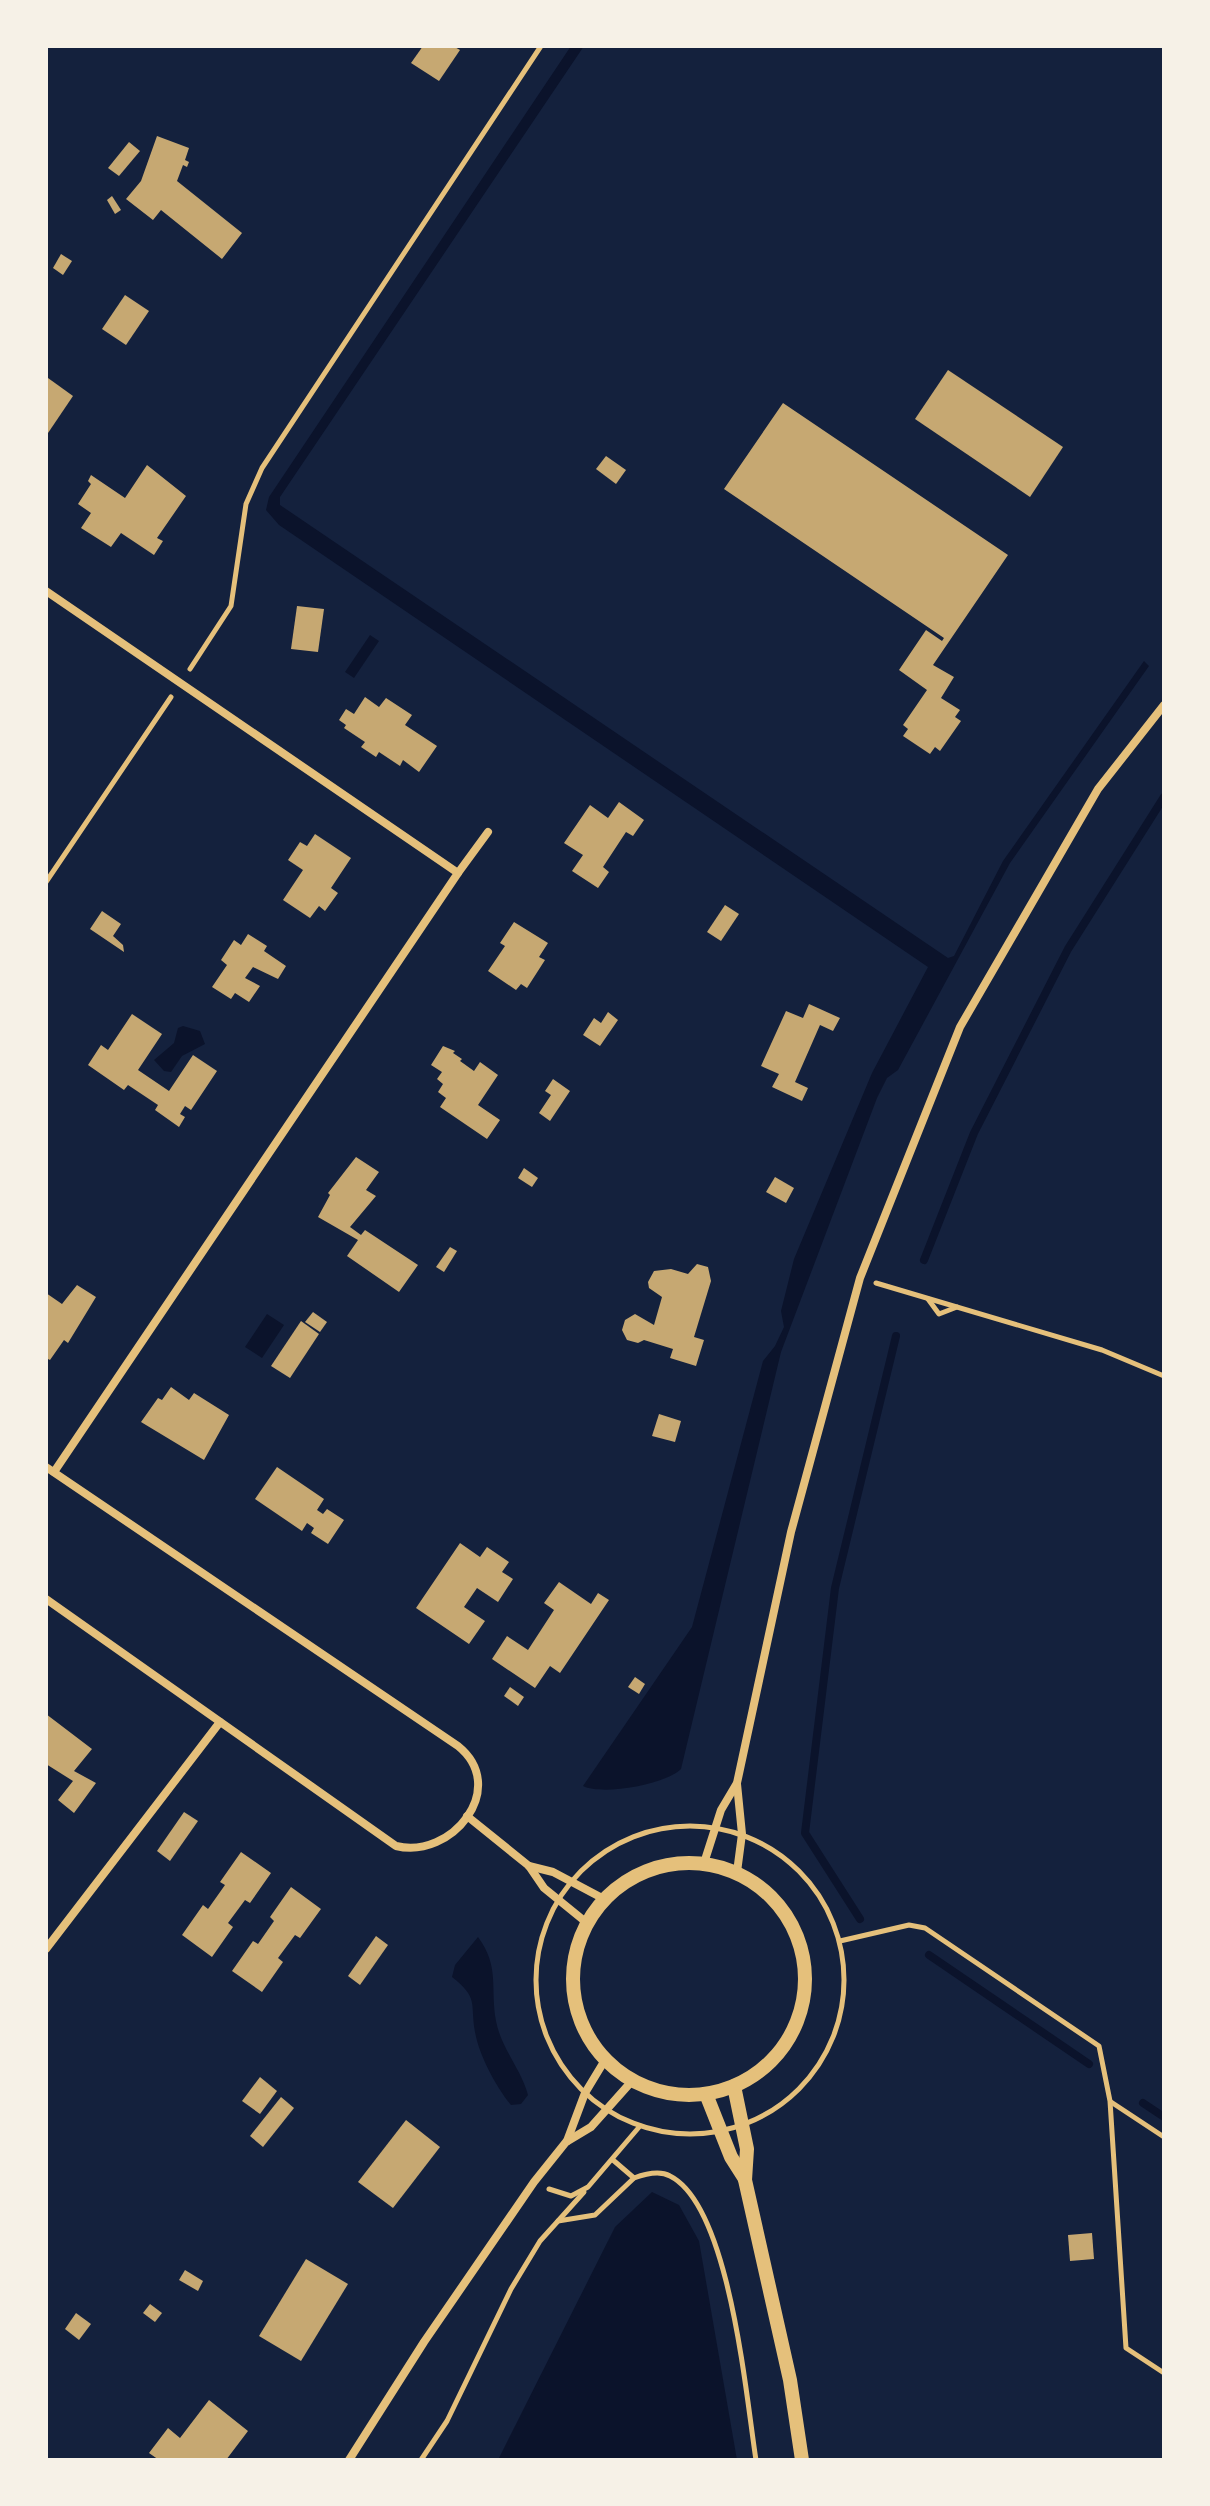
<svg xmlns="http://www.w3.org/2000/svg" width="1210" height="2506" viewBox="0 0 1210 2506" font-family="Arial,sans-serif">
	<style>
		.water { fill: #0b132b }
		.lines { fill: none; stroke-linecap: round; stroke-linejoin: round }
		.stream { stroke: #0b132b; stroke-width: 8 }
		.building { fill: #c6a872 }
		.path { stroke: #e5c07b; stroke-width: 5 }
		.minor { stroke: #e5c07b; stroke-width: 8 }
		.tertiary { stroke: #e5c07b; stroke-width: 14 }
	</style>
	<rect width="100%" height="100%" fill="#14213d"/>
	<g class="water">
		<path d="M571,46H584L280,497V505L948,958L954,956L1003,861L1144,661L1149,666L1010,863L898,1070L887,1078L877,1098L781,1352L681,1769C666,1784 603,1796 583,1786L692,1627L763,1361L775,1346L784,1327L781,1311L794,1259L872,1073L928,967L279,525L266,510L269,497Z"/>
		<polygon points="370,635 379,641 354,678 345,672"/>
		<polygon points="183,1026 200,1031 205,1044 182,1056 171,1072 164,1071 154,1060 174,1043 178,1028"/>
		<polygon points="267,1314 284,1325 262,1358 245,1347"/>
		<path d="M478,1937C500,1967 490,1987 496,2021C501,2048 521,2069 528,2095L521,2104L511,2105C496,2087 479,2055 475,2032C470,2003 479,1998 452,1977L455,1965Z"/>
		<polygon points="652,2192 679,2205 699,2241 737,2460 498,2460 615,2227"/>
	</g>
	<g class="lines">
		<g class="stream">
			<polyline points="924,1260 974,1133 1068,949 1164,797"/>
			<polyline points="860,1919 805,1833 835,1588 896,1336"/>
			<polyline points="929,1955 1089,2064"/>
			<polyline points="1143,2103 1164,2117"/>
		</g>
	</g>
	<g class="building">
		<polygon points="423,46 453,46 460,50 439,81 411,63"/>
		<polygon points="157,136 189,148 185,160 189,162 187,167 183,165 177,181 242,233 222,259 161,210 153,220 126,199 141,181"/>
		<polygon points="129,142 140,151 119,176 108,168"/>
		<polygon points="112,196 121,210 115,214 107,200"/>
		<polygon points="61,254 72,261 63,275 53,268"/>
		<polygon points="125,295 149,311 126,345 102,329"/>
		<polygon points="948,370 1063,447 1030,497 915,419"/>
		<polygon points="48,378 73,396 46,436 46,381"/>
		<polygon points="783,403 1008,555 933,665 954,677 941,698 960,710 955,717 961,721 940,751 935,747 930,754 903,736 908,729 903,725 927,690 899,670 926,630 942,641 944,638 724,489"/>
		<polygon points="606,456 626,470 616,484 596,469"/>
		<polygon points="147,465 186,496 157,538 163,541 154,555 121,533 111,547 81,528 91,513 78,504 91,484 88,481 91,475 125,498"/>
		<polygon points="297,606 324,609 318,652 291,649"/>
		<polygon points="365,697 379,707 386,698 412,715 405,725 437,746 419,772 403,760 400,766 379,752 376,757 361,747 365,742 344,728 346,725 339,720 346,709 354,714"/>
		<polygon points="619,802 644,820 633,836 626,832 603,867 609,872 598,888 572,871 583,855 564,843 590,805 608,818"/>
		<polygon points="315,834 351,858 331,888 338,893 325,911 319,906 310,918 283,900 303,870 288,860 300,842 307,846"/>
		<polygon points="725,905 739,914 721,941 707,932"/>
		<polygon points="102,911 121,924 113,936 123,945 124,952 90,929"/>
		<polygon points="514,922 548,943 539,957 545,960 527,988 521,984 516,990 488,971 505,946 500,943"/>
		<polygon points="248,934 267,946 264,951 286,966 278,979 253,967 245,978 260,986 249,1002 235,993 231,999 212,987 227,965 221,960 234,940 241,945"/>
		<polygon points="809,1004 840,1018 833,1031 820,1025 795,1082 808,1088 802,1101 772,1087 779,1074 761,1066 786,1011 803,1018"/>
		<polygon points="608,1012 618,1020 600,1046 583,1035 594,1018 601,1023"/>
		<polygon points="132,1014 162,1034 138,1070 169,1091 193,1055 217,1071 191,1110 185,1106 180,1114 185,1117 179,1127 155,1110 158,1105 128,1085 124,1090 88,1065 101,1045 108,1050"/>
		<polygon points="443,1046 455,1051 453,1053 462,1059 460,1061 474,1071 480,1062 498,1075 478,1105 500,1120 487,1139 440,1107 446,1098 438,1092 443,1084 437,1079 442,1072 431,1065"/>
		<polygon points="553,1079 570,1091 550,1121 539,1113 551,1095 545,1091"/>
		<polygon points="356,1157 379,1172 366,1190 376,1196 350,1227 361,1235 365,1230 418,1265 399,1292 347,1256 358,1240 318,1217 330,1195 328,1193"/>
		<polygon points="524,1168 538,1178 532,1187 518,1178"/>
		<polygon points="775,1177 794,1188 786,1203 766,1192"/>
		<polygon points="450,1247 457,1251 444,1272 436,1267"/>
		<polygon points="697,1264 708,1267 711,1281 694,1337 704,1340 696,1366 670,1358 673,1349 644,1340 638,1343 627,1340 622,1330 625,1320 635,1314 654,1325 662,1297 649,1288 648,1282 654,1271 671,1269 688,1274"/>
		<polygon points="77,1285 96,1297 68,1343 64,1340 50,1360 46,1358 46,1293 62,1304"/>
		<polygon points="313,1312 327,1322 320,1332 305,1322"/>
		<polygon points="301,1321 319,1334 290,1378 271,1366"/>
		<polygon points="171,1387 189,1400 194,1393 229,1415 204,1460 141,1422 158,1398 162,1400"/>
		<polygon points="659,1414 681,1421 675,1442 652,1436"/>
		<polygon points="277,1467 324,1499 317,1510 323,1514 327,1509 344,1520 328,1544 311,1533 314,1528 307,1523 302,1531 255,1499"/>
		<polygon points="460,1543 480,1557 487,1547 509,1562 502,1572 513,1579 498,1602 477,1588 464,1607 485,1621 469,1644 416,1608"/>
		<polygon points="559,1582 591,1604 598,1593 609,1600 560,1673 550,1666 535,1688 492,1659 507,1636 528,1650 554,1610 544,1603"/>
		<polygon points="635,1677 645,1684 639,1694 628,1687"/>
		<polygon points="510,1687 524,1697 518,1706 504,1696"/>
		<polygon points="46,1714 92,1749 74,1771 96,1783 74,1813 58,1800 73,1781 46,1764"/>
		<polygon points="184,1812 198,1821 170,1861 157,1851"/>
		<polygon points="241,1852 271,1873 250,1903 245,1900 228,1923 233,1927 212,1957 182,1935 203,1905 208,1909 225,1885 220,1882"/>
		<polygon points="291,1887 321,1909 300,1938 295,1935 278,1958 283,1962 262,1992 232,1971 253,1941 258,1944 274,1921 270,1917"/>
		<polygon points="376,1936 388,1945 360,1985 348,1976"/>
		<polygon points="260,2077 277,2091 260,2114 242,2101"/>
		<polygon points="281,2097 294,2108 263,2147 250,2136"/>
		<polygon points="406,2120 440,2147 393,2208 358,2182"/>
		<polygon points="1092,2233 1094,2259 1070,2261 1068,2235"/>
		<polygon points="306,2259 348,2284 301,2361 259,2336"/>
		<polygon points="185,2270 203,2281 198,2291 179,2280"/>
		<polygon points="150,2304 162,2313 155,2322 143,2313"/>
		<polygon points="76,2313 91,2324 79,2340 65,2329"/>
		<polygon points="209,2400 248,2431 226,2460 159,2460 149,2453 168,2428 180,2438"/>
	</g>
	<g class="lines">
		<g class="path">
			<polyline points="190,669 231,606 246,504 262,468 541,46"/>
			<polyline points="46,882 171,697"/>
			<polyline points="876,1283 1102,1350 1164,1376"/>
			<polyline points="928,1299 939,1314 957,1307"/>
			<circle cx="690" cy="1980" r="154"/>
			<polyline points="840,1941 909,1925 925,1928 1099,2046 1110,2101 1126,2348 1164,2373"/>
			<polyline points="1111,2102 1164,2137"/>
			<path d="M634,2178C645,2174 659,2170 670,2176C730,2206 746,2397 756,2460"/>
			<polyline points="549,2189 571,2196 588,2187 640,2126"/>
			<polyline points="558,2221 584,2192"/>
			<polyline points="421,2460 447,2421 511,2289 540,2241 558,2221 595,2215 634,2178 613,2160"/>
		</g>
		<g class="minor">
			<polyline points="46,591 458,873 54,1472"/>
			<polyline points="458,873 488,832"/>
			<path d="M46,1467L458,1746C510,1788 451,1860 396,1846L46,1599"/>
			<polyline points="467,1816 529,1866 544,1888 587,1923"/>
			<polyline points="704,1863 721,1810 737,1783 791,1532 860,1278 960,1027 1098,789 1164,705"/>
			<polyline points="529,1866 553,1872 604,1899"/>
			<polyline points="737,1872 742,1834 737,1784"/>
			<polyline points="46,1949 220,1722"/>
			<polyline points="567,2141 585,2093 605,2060"/>
			<polyline points="349,2460 424,2342 534,2182 566,2142 591,2127 632,2081"/>
		</g>
		<g class="tertiary">
			<circle cx="689" cy="1979" r="116"/>
			<polyline points="734,2086 747,2149 745,2180 790,2380 802,2460"/>
			<polyline points="706,2094 731,2157 745,2179"/>
		</g>
	</g>
	<rect width="1210" height="2506" fill="none" stroke="#f6f1e7" stroke-width="96"/>
</svg>
